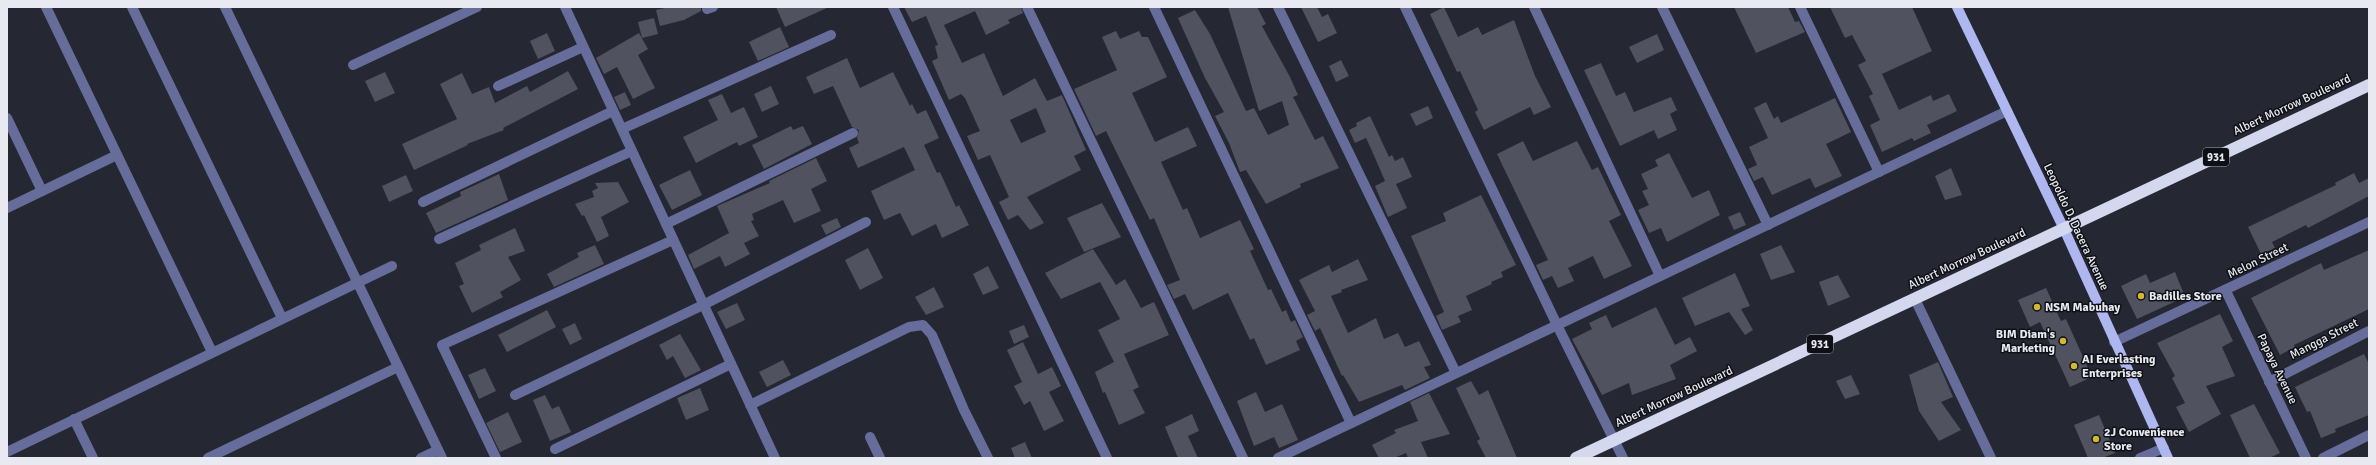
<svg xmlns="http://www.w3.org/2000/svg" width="2376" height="465" viewBox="0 0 2376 465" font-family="Signika,sans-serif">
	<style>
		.building { fill: #50525f; fill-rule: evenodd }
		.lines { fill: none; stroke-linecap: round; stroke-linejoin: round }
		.minor { stroke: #676d9b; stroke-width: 10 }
		.major { stroke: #afb7f0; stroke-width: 10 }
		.highway { stroke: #d4d8ef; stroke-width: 12 }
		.poi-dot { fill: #d0b736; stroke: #0f1015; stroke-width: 1.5 }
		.labels { text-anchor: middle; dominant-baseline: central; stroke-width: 3; stroke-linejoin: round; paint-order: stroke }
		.shield { fill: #0f1015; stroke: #a7a8af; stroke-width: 1 }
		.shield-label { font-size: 11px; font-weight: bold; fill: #e8e9f1 }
		.street-label { font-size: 12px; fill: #e8e9f1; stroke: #0f1015 }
		.poi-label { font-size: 12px; font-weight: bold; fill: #e8e9f1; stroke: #0f1015; text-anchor: start }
	</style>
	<rect width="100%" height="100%" fill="#252732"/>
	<g class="building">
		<polygon points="669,7 701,7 701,11 684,20 660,26 656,10"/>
		<polygon points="776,7 829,7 785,27"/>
		<path d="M904,7H1021L1023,13L1008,20L1010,23L986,35L975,11L944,25L962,63L984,53L1003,96L1035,78L1047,101L1062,95L1086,150L1074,156L1081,170L1027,197L1044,223L1030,230L1018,215L1008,220L999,202L1009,197L990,155L978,160L967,136L980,131L965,98L961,94L949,100L932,61L938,58L935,46L938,45L926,16L912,22ZM1036,108L1046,132L1021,143L1010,120Z"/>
		<polygon points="1228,7 1257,7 1266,24 1262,26 1290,77 1298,95 1293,97 1315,140 1323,136 1339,168 1300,184 1301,187 1266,204 1246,170 1240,172 1229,143 1215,116 1224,112 1205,78 1178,18 1195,10 1210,34 1246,111 1254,108 1268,135 1289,125 1282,101 1259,111"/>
		<polygon points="1301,7 1317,7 1322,17 1328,14 1337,33 1318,42"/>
		<polygon points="1444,7 1458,37 1478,27 1482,35 1514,20 1535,76 1551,107 1534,115 1530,107 1484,130 1475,112 1478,110 1460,71 1457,72 1430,14"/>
		<polygon points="1734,7 1788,7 1795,22 1799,21 1805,32 1756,53"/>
		<polygon points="1830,7 1912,7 1932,51 1882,74 1899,110 1931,95 1933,101 1949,94 1957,111 1927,125 1931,133 1914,141 1912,138 1882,152 1870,125 1880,120 1869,96 1873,94 1858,65 1866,61 1852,35 1845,38"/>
		<polygon points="654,18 658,34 642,38 638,22"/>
		<polygon points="780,27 789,47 758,61 749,42"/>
		<polygon points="1116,31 1120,39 1139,31 1142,37 1148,37 1167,77 1132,93 1155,142 1188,127 1197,146 1161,162 1183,210 1187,208 1200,238 1240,220 1254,249 1250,251 1268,290 1271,289 1282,312 1286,310 1291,322 1295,320 1303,337 1296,341 1300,350 1266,365 1254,338 1250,340 1228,293 1193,310 1185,294 1174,299 1167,285 1180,280 1154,218 1150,220 1106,131 1096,136 1074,89 1117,70 1102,37"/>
		<polygon points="547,33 555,51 538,59 530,41"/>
		<polygon points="639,33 648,49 638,55 655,88 633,99 617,67 604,74 596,58"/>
		<polygon points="1657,34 1664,50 1637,63 1629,47"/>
		<polygon points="847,58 860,88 893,72 910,106 912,104 917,114 926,110 939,138 924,145 937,173 940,172 956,207 959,205 969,225 942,238 936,224 912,236 900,213 884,220 871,191 915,170 904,147 858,168 849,148 859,143 857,138 859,130 852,127 833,86 814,94 806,77"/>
		<polygon points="1341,60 1349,76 1336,82 1329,66"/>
		<polygon points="1601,63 1616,96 1625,92 1634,112 1671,97 1677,110 1670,114 1677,130 1658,139 1654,130 1620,146 1584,70"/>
		<polygon points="568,71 578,89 503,128 504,130 467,144 468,145 414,170 402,144 457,119 440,84 462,73 472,94 489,87 495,103 527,86 530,92"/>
		<polygon points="385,72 395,93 375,102 365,81"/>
		<polygon points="771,86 779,104 762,112 754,94"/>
		<polygon points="625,92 631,105 620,110 614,97"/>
		<polygon points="722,94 731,113 744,107 758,137 739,146 737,142 696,163 683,137 718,120 708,100"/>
		<polygon points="1835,98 1851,132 1826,144 1842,176 1815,188 1810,178 1772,195 1763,177 1754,181 1748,169 1757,165 1749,147 1768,138 1754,108 1766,102 1774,119 1778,116 1781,123"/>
		<polygon points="1428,106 1433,118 1416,126 1410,114"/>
		<polygon points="1370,116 1389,157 1392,155 1395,161 1403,157 1412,177 1396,184 1407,208 1388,217 1375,186 1385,181 1372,151 1366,138 1355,143 1349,130 1357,126 1356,123"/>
		<polygon points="791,126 793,130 803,126 812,144 764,169 752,145"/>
		<polygon points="1523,141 1533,161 1577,141 1592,170 1598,167 1621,215 1609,221 1632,266 1604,279 1593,256 1568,268 1574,281 1558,288 1552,276 1543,280 1536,265 1548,260 1497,154"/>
		<polygon points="1669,153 1692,198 1709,190 1720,215 1667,242 1661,228 1649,233 1638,210 1649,205 1642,191 1648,189 1641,174 1658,166 1655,160"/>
		<polygon points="816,158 827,181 811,189 821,211 794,223 783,200 752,214 754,220 751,221 759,236 744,243 750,254 725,267 720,256 694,269 688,255 729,233 717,206 770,183 769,181"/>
		<polygon points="1951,168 1962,195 1945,200 1935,176"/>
		<polygon points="690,170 702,195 672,210 659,185"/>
		<polygon points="2354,173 2359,183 2369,178 2369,196 2308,228 2306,225 2272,242 2275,248 2261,254 2248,227 2336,185 2335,183"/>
		<polygon points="499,174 508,200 436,233 426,213 461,196 460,192"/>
		<polygon points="406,175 413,191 389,202 382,186"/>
		<polygon points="618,182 629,202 601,217 609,236 597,242 584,215 582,216 575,204 594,197 592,191 598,188 595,183"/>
		<polygon points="1481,195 1516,265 1501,272 1503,277 1491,282 1492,284 1466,296 1472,310 1458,316 1461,322 1442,330 1436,316 1444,312 1411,236 1446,221 1443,213"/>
		<polygon points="1102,203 1121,237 1084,252 1067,218"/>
		<polygon points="1740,212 1746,225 1734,230 1728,217"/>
		<polygon points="837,218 841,227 826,235 821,225"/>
		<polygon points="515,228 525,251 508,257 521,280 500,292 503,297 472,313 459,286 464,284 455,263 481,250 479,245"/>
		<polygon points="595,245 604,264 554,287 547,274 579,257 577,253"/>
		<polygon points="1781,245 1795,272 1771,280 1760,254"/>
		<polygon points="868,248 883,278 860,290 845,260"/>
		<polygon points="1093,249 1116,285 1125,279 1141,308 1154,302 1169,335 1124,354 1139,387 1133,390 1145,413 1119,425 1105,392 1103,393 1095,372 1114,362 1098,330 1120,319 1100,282 1061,299 1045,273"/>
		<polygon points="2369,250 2369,309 2294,345 2295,347 2280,355 2251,298 2321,263 2324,270"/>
		<polygon points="1358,259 1368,280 1341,290 1342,292 1331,296 1348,333 1376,318 1384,339 1398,333 1405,347 1419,341 1431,365 1424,367 1430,378 1405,390 1402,385 1359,402 1343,375 1342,376 1320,328 1315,331 1307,315 1315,311 1299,280 1329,265 1332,272"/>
		<polygon points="988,266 999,288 983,295 973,274"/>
		<polygon points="2175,272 2185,297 2137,319 2121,286 2146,274 2150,283"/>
		<polygon points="1735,273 1750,306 1741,309 1753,330 1745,335 1729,312 1695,326 1682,298"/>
		<polygon points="1838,275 1850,297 1828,306 1819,282"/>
		<polygon points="934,287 944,307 926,315 915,297"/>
		<polygon points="2046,288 2061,321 2066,319 2092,377 2070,387 2040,322 2030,327 2018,300"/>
		<polygon points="737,303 745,320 726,329 717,312"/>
		<polygon points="1656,307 1675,345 1690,337 1697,351 1670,365 1676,379 1632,395 1629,383 1602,395 1572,339 1592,329 1589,323 1606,315 1612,328"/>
		<polygon points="547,310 556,327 507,352 498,335"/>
		<polygon points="2220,314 2233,341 2222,347 2235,376 2206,386 2221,414 2189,432 2176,407 2185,403 2172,378 2175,376 2157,343"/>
		<polygon points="575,323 582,339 570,345 562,329"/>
		<polygon points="1024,325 1029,337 1014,344 1009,331"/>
		<polygon points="680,334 701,370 685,378 673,356 667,360 659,345"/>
		<polygon points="1023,342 1038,374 1052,367 1061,386 1049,392 1064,421 1044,431 1030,401 1024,405 1014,386 1022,382 1007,350"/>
		<polygon points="2364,354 2369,364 2369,415 2335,429 2336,432 2321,438 2310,411 2307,412 2295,387"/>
		<polygon points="783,360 791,375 767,387 759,372"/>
		<polygon points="1938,362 1953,397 1941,402 1961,430 1939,441 1919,411 1909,375"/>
		<polygon points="485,368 496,391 479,399 468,375"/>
		<polygon points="1851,375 1860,394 1845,399 1836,381"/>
		<polygon points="1471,381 1479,395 1488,390 1517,458 1486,458 1477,441 1480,439 1456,388"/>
		<polygon points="700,388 709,410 686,420 677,398"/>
		<polygon points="1256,392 1265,412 1282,404 1298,440 1279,448 1274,437 1254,446 1237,401"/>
		<polygon points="1429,393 1450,434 1421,442 1428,458 1408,458 1406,453 1394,458 1379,458 1372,445 1396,433 1394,430 1418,421 1410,402"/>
		<polygon points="545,395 552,409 559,406 571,432 550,441 533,400"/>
		<polygon points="2254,404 2280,453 2269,458 2250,458 2230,415"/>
		<polygon points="508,412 522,442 500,452 486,423"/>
		<polygon points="1192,414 1199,431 1188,436 1198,458 1178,458 1165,427"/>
		<polygon points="2099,415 2115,453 2102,458 2088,458 2074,425"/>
		<polygon points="1025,442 1032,458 1015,458 1011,448"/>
	</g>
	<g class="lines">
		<g class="minor">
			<polyline points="46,7 212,352"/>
			<polyline points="132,7 282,318"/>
			<polyline points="225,7 442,458"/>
			<polyline points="565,7 775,458"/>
			<polyline points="893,7 1107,458"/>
			<polyline points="1027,7 1243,458"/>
			<polyline points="1154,7 1351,423"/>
			<polyline points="1278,7 1456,373"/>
			<polyline points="1405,7 1557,325 1623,458"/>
			<polyline points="1534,7 1660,276"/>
			<polyline points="1662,7 1768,225"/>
			<polyline points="1800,7 1879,172"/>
			<polyline points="707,9 713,7"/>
			<polyline points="353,65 477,7"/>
			<polyline points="498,86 583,47"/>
			<polyline points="7,118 42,191"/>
			<polyline points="622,129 831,35"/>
			<polyline points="423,202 613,111"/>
			<polyline points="7,208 117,155"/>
			<polyline points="666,224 853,133"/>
			<polyline points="439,239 632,151"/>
			<polyline points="2226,291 2306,458"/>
			<polyline points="1915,299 1991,458"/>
			<polyline points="2114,342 2369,222"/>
			<polyline points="2269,382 2369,331"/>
			<polyline points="515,395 703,305 866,222"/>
			<polyline points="750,405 909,327 923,325 932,335 964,410 988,458"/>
			<polyline points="74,419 93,458"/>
			<polyline points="870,437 880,458"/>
			<polyline points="555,449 731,364"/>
			<polyline points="7,452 392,266"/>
			<polyline points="208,458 398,367"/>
			<polyline points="421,458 438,450"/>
			<polyline points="496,458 442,345 673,240"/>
			<polyline points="1278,458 2007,111"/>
			<polyline points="2140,458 2164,448"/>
			<polyline points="2323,458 2369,435"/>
		</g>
		<polyline class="major" points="1957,7 2064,229 2168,458"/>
		<polyline class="highway" points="1576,458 2369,85"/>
	</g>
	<g class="poi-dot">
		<circle cx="2141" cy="296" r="4"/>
		<circle cx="2037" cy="307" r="4"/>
		<circle cx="2063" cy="341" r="4"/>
		<circle cx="2074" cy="366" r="4"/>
		<circle cx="2096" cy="439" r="4"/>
	</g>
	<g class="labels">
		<g class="shield">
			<rect x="2203" y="148" width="26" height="18" rx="3"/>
			<rect x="1807" y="335" width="26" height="18" rx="3"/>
		</g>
		<g class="shield-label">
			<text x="2216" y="157">931</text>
			<text x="1820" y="344">931</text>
		</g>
		<g class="street-label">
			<text transform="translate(2292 105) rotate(-25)">Albert Morrow Boulevard</text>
			<text transform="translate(2076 227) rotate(65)">Leopoldo D. Dacera Avenue</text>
			<text transform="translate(1967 259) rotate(-25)">Albert Morrow Boulevard</text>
			<text transform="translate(2258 261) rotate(-26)">Melon Street</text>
			<text transform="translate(2324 339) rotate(-27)">Mangga Street</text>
			<text transform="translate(2277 369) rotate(64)">Papaya Avenue</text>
			<text transform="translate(1674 397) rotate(-25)">Albert Morrow Boulevard</text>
		</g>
		<g class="poi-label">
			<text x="2149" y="296">Badilles Store</text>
			<text x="2045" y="307">NSM Mabuhay</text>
			<text x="2055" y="334" text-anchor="end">BIM Diam's<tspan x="2055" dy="14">Marketing</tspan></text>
			<text x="2082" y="359">AI Everlasting<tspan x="2082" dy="14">Enterprises</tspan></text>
			<text x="2104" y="432">2J Convenience<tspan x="2104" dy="14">Store</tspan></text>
		</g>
	</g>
	<rect width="2376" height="465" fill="none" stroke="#e8e9f1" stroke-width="16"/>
</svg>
